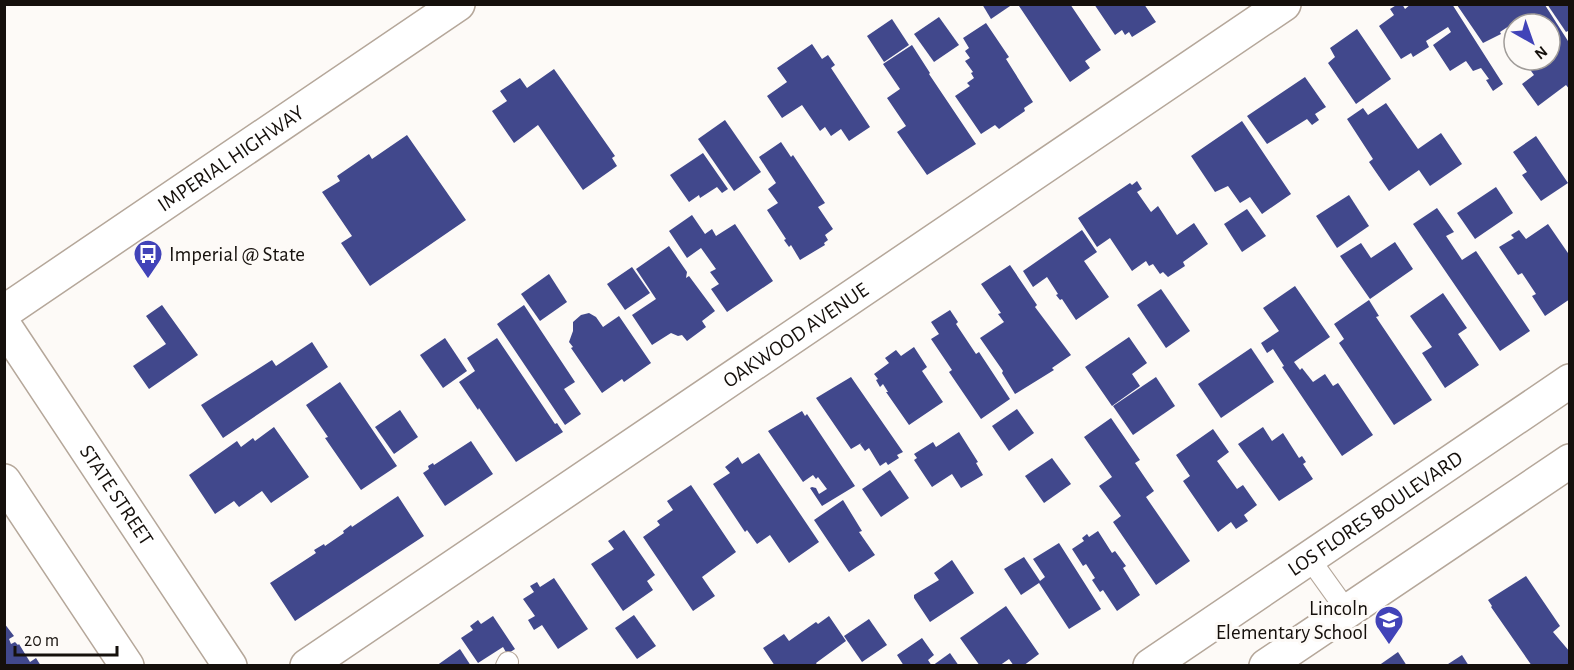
<svg xmlns="http://www.w3.org/2000/svg" width="1574" height="670" viewBox="0 0 1574 670" font-family="'Alegreya Sans',sans-serif">
	<style>
		.building { fill: #41488c }
		.lines { fill: none; stroke-linecap: round; stroke-linejoin: round }
		.lane-casing { stroke: #b5a79a; stroke-width: 22 }
		.street-casing { stroke: #b5a79a; stroke-width: 36 }
		.secondary-casing { stroke: #b5a79a; stroke-width: 36 }
		.primary-casing { stroke: #b5a79a; stroke-width: 36 }
		.lane { stroke: #fff; stroke-width: 20 }
		.street { stroke: #fff; stroke-width: 33 }
		.secondary { stroke: #fff; stroke-width: 33 }
		.primary { stroke: #fff; stroke-width: 33 }
		.labels { text-anchor: middle; dominant-baseline: central; stroke-width: 6; stroke-linejoin: round; paint-order: stroke }
		.street-label { font-size: 21px; fill: #15100c; stroke: #fdfaf7 }
		.poi-label { font-size: 21px; fill: #15100c; stroke: #fdfaf7; text-anchor: start }
	</style>
	<rect width="100%" height="100%" fill="#fdfaf7"/>
	<g class="building">
		<polygon points="982,4 1013,4 991,19"/>
		<polygon points="1022,4 1070,4 1101,50 1085,61 1090,68 1070,82 1019,6"/>
		<polygon points="1094,4 1144,4 1156,22 1132,37 1129,32 1125,35 1122,30 1115,35"/>
		<polygon points="1398,4 1402,4 1405,9 1411,4 1452,4 1503,84 1493,91 1486,80 1489,79 1481,68 1473,71 1466,61 1450,71 1433,45 1451,32 1448,27 1426,41 1429,47 1413,57 1411,53 1401,59 1379,26 1394,15 1390,9"/>
		<polygon points="1547,4 1570,4 1570,30 1566,32"/>
		<polygon points="1457,5 1545,5 1568,41 1570,51 1570,90 1566,85 1538,106 1522,84 1534,75 1523,60 1550,60 1550,24 1514,24 1514,33 1509,26 1500,32 1501,34 1483,43"/>
		<polygon points="939,17 959,45 934,62 914,34"/>
		<polygon points="892,19 909,45 884,62 867,36"/>
		<polygon points="986,23 1009,57 1006,59 1033,102 1024,108 1025,111 999,129 995,125 981,134 955,96 970,86 967,83 974,78 971,73 973,72 965,61 970,58 965,51 969,48 963,38"/>
		<polygon points="1357,29 1391,79 1356,104 1328,63 1335,57 1330,48"/>
		<polygon points="812,44 822,59 828,55 835,65 831,68 870,127 849,141 841,129 831,136 825,127 820,131 802,105 782,118 767,96 787,82 777,68"/>
		<polygon points="912,45 930,73 929,74 976,144 927,175 897,132 906,126 887,98 900,89 883,64"/>
		<polygon points="554,69 615,156 612,158 617,166 583,190 538,125 514,143 492,111 507,101 500,91 520,78 527,88"/>
		<polygon points="1305,77 1326,107 1315,114 1319,120 1312,125 1307,119 1267,144 1247,116"/>
		<polygon points="1386,103 1418,149 1441,133 1462,164 1430,186 1419,170 1389,191 1369,162 1373,159 1347,119 1363,108 1368,115"/>
		<polygon points="725,120 761,172 734,191 698,139"/>
		<polygon points="1242,121 1291,194 1262,214 1250,197 1240,203 1228,186 1215,192 1191,156"/>
		<polygon points="407,135 466,220 370,286 341,243 352,236 322,192 340,181 337,176 369,154 372,159"/>
		<polygon points="1536,136 1568,183 1541,201 1522,175 1527,172 1513,152"/>
		<polygon points="781,142 791,157 793,155 825,203 818,207 833,229 825,235 828,240 824,243 825,245 800,260 791,245 789,247 784,240 786,239 767,210 778,203 768,189 776,183 759,157"/>
		<polygon points="703,153 728,189 722,193 717,187 700,198 699,195 689,202 670,175"/>
		<polygon points="1137,181 1142,189 1137,192 1151,212 1158,206 1177,235 1194,223 1208,244 1183,262 1185,266 1168,277 1163,272 1160,274 1153,264 1149,266 1146,261 1132,271 1110,238 1097,247 1078,218 1130,183 1132,185"/>
		<polygon points="1496,187 1513,213 1475,239 1457,213"/>
		<polygon points="1349,195 1369,226 1337,248 1316,216"/>
		<polygon points="1437,208 1454,232 1446,236 1462,260 1476,251 1530,331 1500,351 1413,224"/>
		<polygon points="1247,209 1266,236 1242,252 1224,224"/>
		<polygon points="692,215 705,234 712,229 716,236 735,224 773,281 727,312 711,289 719,284 710,272 716,269 701,248 687,258 669,231"/>
		<polygon points="1548,224 1570,256 1570,299 1545,316 1532,296 1536,294 1522,273 1518,275 1499,247 1514,238 1511,235 1519,230 1526,239"/>
		<polygon points="1082,230 1097,252 1084,261 1109,297 1076,320 1062,299 1060,300 1056,295 1058,294 1047,277 1033,287 1023,271"/>
		<polygon points="1395,242 1413,269 1370,299 1340,256 1361,243 1371,258"/>
		<polygon points="669,246 687,272 686,278 689,276 715,311 702,321 706,327 687,341 682,335 678,336 671,333 652,345 632,315 656,299 636,269"/>
		<polygon points="1010,265 1037,305 1035,307 1071,355 1052,368 1054,370 1015,394 1002,373 1003,371 980,338 1004,322 998,314 1001,313 981,284"/>
		<polygon points="632,267 650,293 625,310 607,284"/>
		<polygon points="549,274 567,302 540,321 521,294"/>
		<polygon points="1295,286 1330,337 1294,362 1300,370 1302,368 1313,382 1325,374 1333,386 1338,383 1373,435 1342,456 1282,367 1284,366 1273,349 1267,353 1261,343 1279,331 1263,308"/>
		<polygon points="1161,289 1190,331 1166,348 1137,305"/>
		<polygon points="1443,293 1467,328 1458,334 1479,365 1445,388 1422,353 1432,347 1410,316"/>
		<polygon points="1369,300 1379,316 1376,317 1432,400 1394,425 1339,343 1344,339 1334,324"/>
		<polygon points="162,305 198,355 149,389 133,366 166,344 146,316"/>
		<polygon points="524,305 575,382 564,389 581,414 565,425 497,324"/>
		<polygon points="950,310 958,322 956,324 976,354 979,352 1010,399 981,419 949,372 952,370 931,339 939,334 931,322"/>
		<polygon points="589,313 596,317 603,327 619,316 651,363 624,382 622,379 602,393 571,348 573,347 569,342 573,331 573,322 581,315"/>
		<polygon points="1129,337 1147,363 1132,374 1140,386 1112,406 1085,367"/>
		<polygon points="445,338 467,371 443,388 420,355"/>
		<polygon points="497,338 555,424 557,423 563,432 516,462 479,408 478,410 459,382 475,371 467,358"/>
		<polygon points="312,342 328,367 223,438 201,405 272,360 276,366"/>
		<polygon points="914,347 927,367 922,371 943,402 909,425 886,392 888,392 883,384 880,387 876,380 878,379 874,374 889,363 885,358 896,350 901,356"/>
		<polygon points="1251,348 1274,382 1221,418 1198,384"/>
		<polygon points="851,377 903,452 897,455 899,458 888,465 886,462 880,466 869,448 865,451 860,444 863,442 851,449 816,398"/>
		<polygon points="1156,377 1175,406 1133,435 1113,406"/>
		<polygon points="340,382 397,466 361,490 325,438 328,437 306,405"/>
		<polygon points="1017,409 1034,433 1009,451 992,426"/>
		<polygon points="400,410 418,437 394,454 375,427"/>
		<polygon points="802,411 805,416 807,414 855,486 822,506 810,488 812,487 816,488 819,494 827,489 818,477 816,479 813,475 803,482 768,431"/>
		<polygon points="1111,418 1140,460 1135,463 1154,491 1146,497 1190,561 1156,585 1113,522 1121,516 1099,486 1112,477 1084,437"/>
		<polygon points="274,427 309,477 271,503 262,491 239,507 234,501 215,514 189,475 237,441 241,447 253,438 255,441"/>
		<polygon points="1263,427 1272,441 1283,433 1299,458 1302,456 1306,462 1303,464 1313,479 1279,501 1238,444"/>
		<polygon points="1213,429 1229,452 1217,461 1237,489 1243,485 1257,505 1244,515 1248,521 1236,529 1231,522 1218,532 1183,481 1190,476 1176,455"/>
		<polygon points="959,432 978,462 976,463 983,475 961,488 952,474 932,487 914,460 917,458 914,454 933,442 936,447"/>
		<polygon points="471,441 493,474 445,506 423,473 429,469 428,466 433,463 434,465"/>
		<polygon points="759,453 819,542 789,563 770,535 757,544 747,530 745,532 713,484 730,473 725,467 738,457 742,464"/>
		<polygon points="1052,458 1071,484 1044,503 1025,476"/>
		<polygon points="890,470 909,498 881,517 862,489"/>
		<polygon points="691,485 736,552 702,577 715,596 693,611 643,537 660,525 657,521 673,510 667,501"/>
		<polygon points="398,496 424,536 295,621 270,583 316,553 314,550 324,544 325,546 344,533 343,531 351,525 352,527"/>
		<polygon points="843,500 862,531 859,532 875,555 849,572 814,520"/>
		<polygon points="624,530 655,575 647,581 653,590 623,611 591,564 614,549 608,541"/>
		<polygon points="1098,531 1112,553 1115,551 1126,566 1123,568 1140,595 1117,611 1103,590 1100,592 1092,580 1095,578 1086,564 1083,566 1072,549 1084,541 1082,538 1087,534 1089,537"/>
		<polygon points="1059,543 1101,609 1069,629 1039,583 1021,595 1004,569 1024,557 1040,581 1045,577 1033,559"/>
		<polygon points="952,560 974,593 930,622 914,598 914,595 939,580 934,573"/>
		<polygon points="1526,576 1560,626 1553,632 1570,652 1570,666 1532,666 1491,607 1492,606 1488,600"/>
		<polygon points="554,578 588,629 558,649 542,625 534,630 528,620 535,616 523,599 534,592 530,586 537,582 540,587"/>
		<polygon points="1006,606 1039,654 1023,666 1014,666 1009,659 999,666 980,666 960,638"/>
		<polygon points="634,615 656,646 637,659 615,628"/>
		<polygon points="493,616 515,649 507,654 503,647 478,663 461,638 473,630 470,626 478,620 481,624"/>
		<polygon points="829,616 846,641 816,663 818,666 775,666 763,648 784,634 789,641 816,622 818,624"/>
		<polygon points="869,619 887,645 862,662 844,636"/>
		<polygon points="4,623 14,636 9,639 11,644 15,642 18,645 19,644 30,662 36,658 41,666 4,666"/>
		<polygon points="922,638 934,655 928,660 932,666 904,666 897,655"/>
		<polygon points="460,649 471,666 436,666"/>
		<polygon points="1398,652 1407,666 1378,666"/>
		<polygon points="950,653 959,666 932,666"/>
		<polygon points="1462,655 1469,666 1445,666"/>
	</g>
	<g class="lines">
		<g class="lane-casing">
			<g id="lane">
				<polyline points="1309,558 1347,611"/>
				<polyline points="506,666 508,662"/>
			</g>
		</g>
		<g class="street-casing">
			<g id="street">
				<path id="s1" d="M307,666L1284,4"/>
				<path id="s2" d="M1150,666L1570,381"/>
				<polyline points="1266,666 1570,461"/>
			</g>
		</g>
		<g class="secondary-casing">
			<g id="secondary">
				<path id="s3" d="M4,325L230,666"/>
				<polyline points="4,481 127,666"/>
			</g>
		</g>
		<g class="primary-casing">
			<g id="primary">
				<path id="s4" d="M4,312L458,4"/>
			</g>
		</g>
		<use href="#lane" class="lane"/>
		<use href="#street" class="street"/>
		<use href="#secondary" class="secondary"/>
		<use href="#primary" class="primary"/>
	</g>
	<defs>
		<g id="bus-pin" transform="scale(1.5)"><path d="M0 17L-7.5 6A9.5 9.5 0 1 1 7.5 6Z" fill="#4143b8" stroke="#fdfaf7"/><path d="M-5-6H5V4H4V6H2V4H-2V6H-4V4H-5ZM-3.5-4V0h7V-4ZM-3.5 1.2v1.5H-2V1.2ZM2 1.2v1.5H3.5V1.2Z" fill="#fff"/></g>
		<g id="school-pin" transform="scale(1.5)"><path d="M0 17L-7.5 6A9.5 9.5 0 1 1 7.5 6Z" fill="#4143b8" stroke="#fdfaf7"/><path d="M0-5L7-2L0 1L-7-2ZM-4 1L0 2.5L4 1V4Q0 6-4 4Z" fill="#fff"/></g>
	</defs>
	<g fill-rule="evenodd">
		<use href="#bus-pin" x="148" y="254"/>
		<use href="#school-pin" x="1389" y="620"/>
	</g>
	<g class="labels">
		<g class="street-label">
			<text stroke="none"><textPath href="#s4" startOffset="274">IMPERIAL HIGHWAY</textPath></text>
			<text stroke="none"><textPath href="#s1" startOffset="590">OAKWOOD AVENUE</textPath></text>
			<text stroke="none"><textPath href="#s3" startOffset="204">STATE STREET</textPath></text>
			<text stroke="none"><textPath href="#s2" startOffset="272">LOS FLORES BOULEVARD</textPath></text>
		</g>
		<g class="poi-label">
			<text x="169" y="254">Imperial @ State</text>
			<text x="1368" y="608" text-anchor="end">Lincoln<tspan x="1368" dy="24">Elementary School</tspan></text>
		</g>
	</g>
	<rect width="1574" height="670" fill="none" stroke="#15100c" stroke-width="12"/>
	<g transform="translate(1532 42) rotate(140)"><circle r="28" fill="#fdfaf7" stroke="#a09c99" stroke-width="1.5"/>
	<path d="M0-4.5L10 22L0 15L-10 22Z" fill="#4143b8"/>
	<text y="-9" font-size="16" font-weight="bold" text-anchor="middle" fill="#15100c">N</text>
	</g>
	<path d="M15 646v9h102v-9" fill="none" stroke="#15100c" stroke-width="3"/>
	<text x="24" y="646" font-size="18" fill="#15100c" stroke="#fdfaf7" stroke-width="4.5" paint-order="stroke">20 m</text>
</svg>
